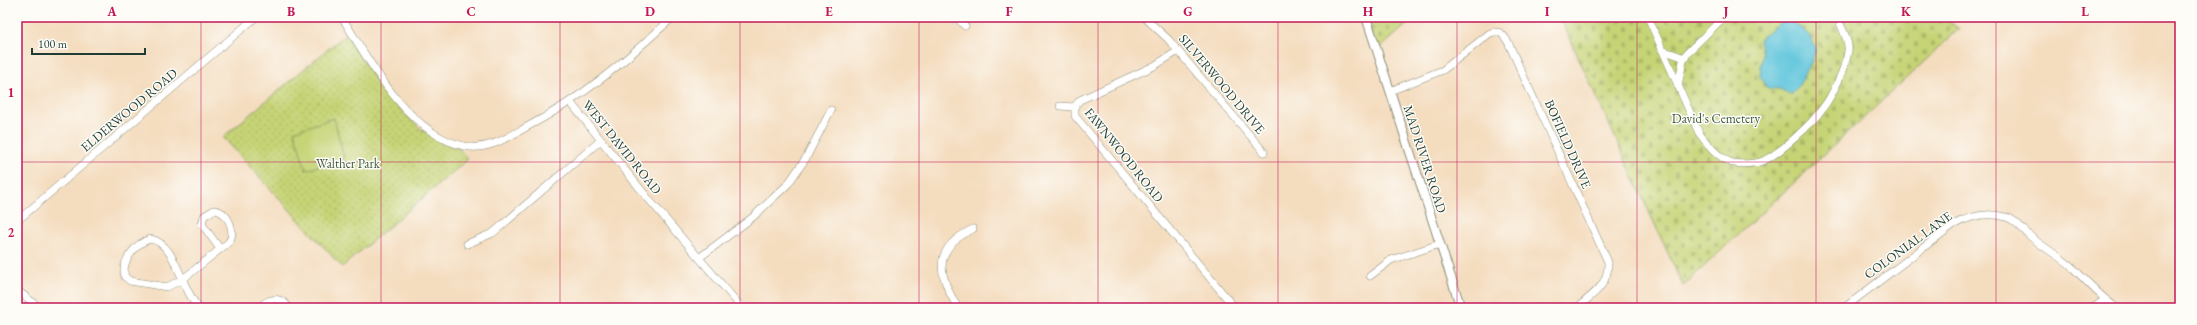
<svg xmlns="http://www.w3.org/2000/svg" width="2197" height="325" viewBox="0 0 2197 325" font-family="'EB Garamond',serif">
	<style>
		.cemetery { fill: url(#cemetery-stones); stroke: #728855 }
		.park { fill: url(#park-dots); stroke: #728855 }
		.pitch { fill: #c6d476; stroke: #728855 }
		.water { fill: #5ec5db; stroke: #3e8188 }
		.lines { fill: none; stroke-linecap: round; stroke-linejoin: round }
		.minor-casing { stroke: #8a8c79; stroke-width: 8 }
		.tertiary-casing { stroke: #8a8c79; stroke-width: 10 }
		.minor { stroke: #fff; stroke-width: 7 }
		.tertiary { stroke: #fff; stroke-width: 8 }
		.grid { fill: none; stroke: #c2185b; stroke-width: 1; stroke-opacity: 0.55 }
		.labels { text-anchor: middle; dominant-baseline: central; stroke-width: 3; stroke-linejoin: round; paint-order: stroke }
		.street-label { font-size: 13px; fill: #1f3d34; stroke: #fdfcf7 }
		.park-label { font-size: 13px; fill: #405b41; stroke: #fdfcf7 }
		.neatline { fill: none; stroke: #c2185b; stroke-width: 1.5 }
		.grid-label { font-size: 13px; text-anchor: middle; font-weight: bold; fill: #c2185b }
	</style>
	<defs>
		<pattern id="cemetery-stones" width="16" height="16" patternUnits="userSpaceOnUse"><rect width="16" height="16" fill="#c6d476"/><path d="M2 7V4a2 2 0 0 1 4 0v3zM10 15v-3a2 2 0 0 1 4 0v3z" fill="#aab767"/></pattern>
		<pattern id="park-dots" width="8" height="8" patternUnits="userSpaceOnUse"><rect width="8" height="8" fill="#c6d476"/><path d="M2 2h.1M6 6h.1" fill="none" stroke="#aab767" stroke-width="1.8" stroke-linecap="round"/></pattern>
	</defs>
	<rect width="100%" height="100%" fill="#fdfcf7"/>
	<filter id="ink" filterUnits="userSpaceOnUse"><feTurbulence type="fractalNoise" baseFrequency=".025" numOctaves="2"/><feDisplacementMap in="SourceGraphic" scale="8" xChannelSelector="R" yChannelSelector="G"/><feConvolveMatrix kernelMatrix="1 2 1 2 8 2 1 2 1" color-interpolation-filters="sRGB"/></filter>
	<filter id="wash" filterUnits="userSpaceOnUse"><feTurbulence type="fractalNoise" baseFrequency=".012" numOctaves="4" result="noise"/><feDisplacementMap in="SourceGraphic" scale="16" xChannelSelector="R" yChannelSelector="G"/><feGaussianBlur stdDeviation="0.9" result="paint"/><feColorMatrix in="noise" values="0 0 0 0 0 0 0 0 0 0 0 0 0 0 0 0 0 1.4 0 .05"/><feComposite in="paint" operator="in"/></filter>
	<g filter="url(#wash)">
		<rect width="100%" height="100%" fill="#f4dcbe"/>
		<g class="cemetery">
			<polygon points="1366,17 1415,17 1377,51"/>
			<polygon points="1560,17 1943,17 1959,29 1683,286"/>
		</g>
		<polygon class="park" points="346,34 379,85 398,107 421,129 442,142 457,147 468,159 342,267 223,137"/>
		<polygon class="pitch" points="334,118 344,158 306,170 294,131"/>
		<path class="water" d="M1785,20C1802,27 1809,32 1816,49C1810,67 1803,81 1791,95L1780,89L1768,88L1760,76L1762,54L1759,40C1769,33 1775,25 1785,20Z"/>
	</g>
	<g filter="url(#ink)">
		<g class="lines">
			<g class="minor-casing">
				<g id="minor">
					<path d="M342,17C368,60 409,135 464,146C486,151 505,139 523,129C583,98 624,62 673,17"/>
					<polyline points="956,17 965,26"/>
					<polyline points="1144,17 1168,39 1264,152"/>
					<path d="M1648,17L1699,133C1707,144 1718,157 1730,162C1738,165 1755,164 1763,161C1779,154 1812,124 1822,109C1832,97 1846,67 1848,51C1850,42 1841,26 1837,17"/>
					<polyline points="1662,50 1685,58"/>
					<polyline points="1178,51 1154,66 1080,100 1075,106 1075,116 1235,308"/>
					<polyline points="1678,86 1683,61 1688,52 1724,17"/>
					<path d="M1390,91L1443,70L1490,33C1500,30 1503,34 1508,42L1608,262C1609,285 1593,294 1577,308"/>
					<polyline points="571,103 646,196 742,308"/>
					<polyline points="1060,106 1074,107"/>
					<polyline points="17,221 256,17"/>
					<polyline points="467,244 493,233 601,140"/>
					<polyline points="699,258 753,217 788,184 806,158 831,110"/>
					<polyline points="1370,276 1391,260 1440,244"/>
					<polyline points="17,290 40,308"/>
					<path d="M199,308C182,292 176,242 150,239C136,243 120,262 125,277L130,281L167,287L183,279L229,242C236,231 228,211 214,210L204,216L202,224L220,249"/>
					<path d="M259,308C268,297 281,296 289,308"/>
					<path d="M958,308C938,275 931,249 973,229"/>
					<path d="M1844,308L1953,225C1969,216 1988,212 2006,217C2015,219 2023,230 2030,236C2044,248 2061,257 2074,269C2089,283 2100,297 2117,308"/>
					<polyline points="2093,308 2104,300"/>
				</g>
			</g>
			<g class="tertiary-casing">
				<polyline id="tertiary" points="1366,17 1461,308"/>
			</g>
			<use href="#minor" class="minor"/>
			<use href="#tertiary" class="tertiary"/>
		</g>
	</g>
	<path class="grid" d="M201,17V308M381,17V308M560,17V308M740,17V308M919,17V308M1098,17V308M1278,17V308M1457,17V308M1637,17V308M1816,17V308M1996,17V308M17,162H2180"/>
	<g class="labels">
		<g class="street-label">
			<text transform="translate(1222 84) rotate(50)">SILVERWOOD DRIVE</text>
			<text transform="translate(129 110) rotate(-40)">ELDERWOOD ROAD</text>
			<text transform="translate(1568 144) rotate(66)">BOFIELD DRIVE</text>
			<text transform="translate(622 147) rotate(51)">WEST DAVID ROAD</text>
			<text transform="translate(1124 155) rotate(51)">FAWNWOOD ROAD</text>
			<text transform="translate(1425 159) rotate(72)">MAD RIVER ROAD</text>
			<text transform="translate(1908 245) rotate(-36)">COLONIAL LANE</text>
		</g>
		<g class="park-label">
			<text x="1716" y="118">David's Cemetery</text>
			<text x="348" y="163">Walther Park</text>
		</g>
	</g>
	<rect width="2197" height="325" fill="none" stroke="#fdfcf7" stroke-width="44"/>
	<path d="M32 48v6h113v-6" fill="none" stroke="#1f3d34" stroke-width="2"/>
	<text x="38" y="48" font-size="12" fill="#1f3d34" stroke="#fdfcf7" stroke-width="3" paint-order="stroke">100 m</text>
	<rect x="22" y="22" width="2153" height="281" class="neatline"/>
	<g class="grid-label">
		<text x="112" y="16">A</text>
		<text x="291" y="16">B</text>
		<text x="471" y="16">C</text>
		<text x="650" y="16">D</text>
		<text x="829" y="16">E</text>
		<text x="1009" y="16">F</text>
		<text x="1188" y="16">G</text>
		<text x="1368" y="16">H</text>
		<text x="1547" y="16">I</text>
		<text x="1726" y="16">J</text>
		<text x="1906" y="16">K</text>
		<text x="2085" y="16">L</text>
		<text x="11" y="97">1</text>
		<text x="11" y="237">2</text>
	</g>
</svg>
